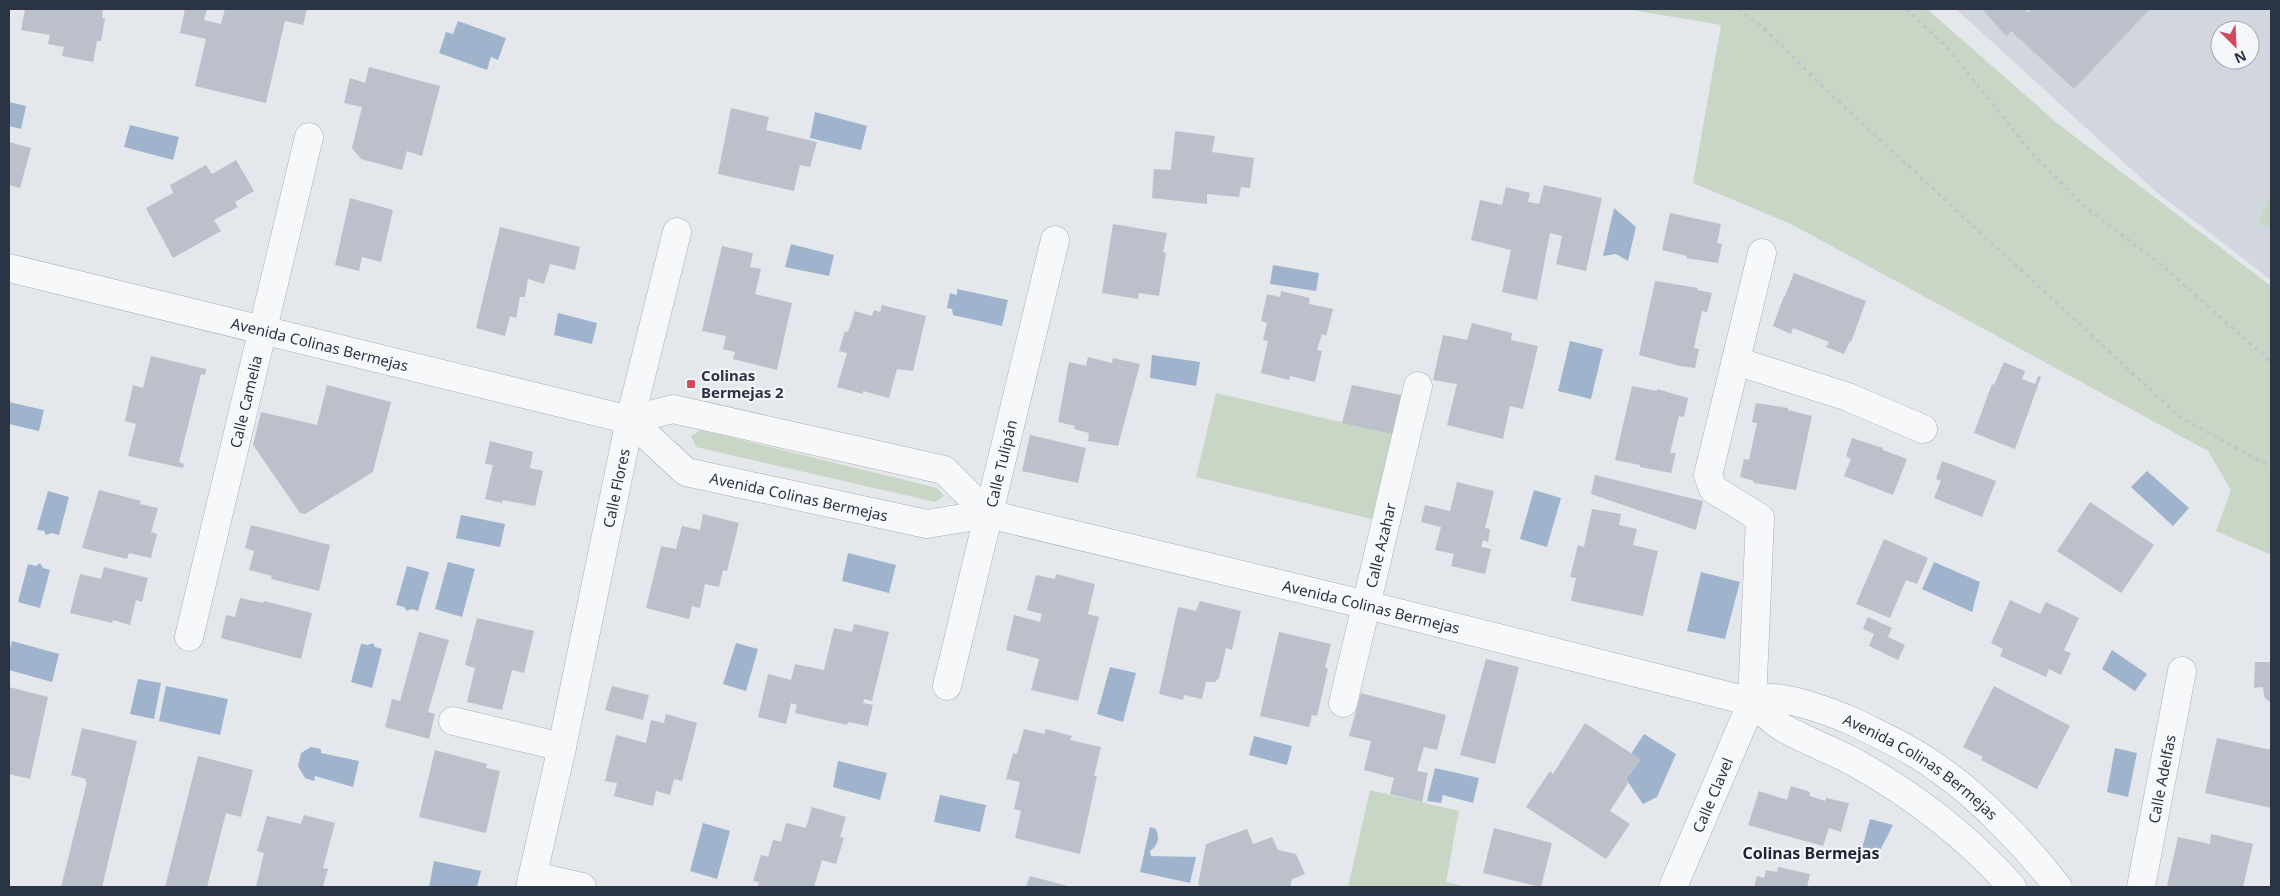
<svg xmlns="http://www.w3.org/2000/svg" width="2280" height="896" viewBox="0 0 2280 896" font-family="'Noto Sans',sans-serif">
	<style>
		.built { fill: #d2d6de; fill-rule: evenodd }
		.green { fill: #c9d6c5 }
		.water { fill: #9fb4cc }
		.building { fill: #bbc0ca }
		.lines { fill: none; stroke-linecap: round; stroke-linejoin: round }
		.minor-casing { stroke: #a9aeb7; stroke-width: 29 }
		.tertiary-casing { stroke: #a9aeb7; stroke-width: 29 }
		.path { stroke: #c2c5cb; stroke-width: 3; stroke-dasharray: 4 4; stroke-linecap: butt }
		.minor { stroke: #f7f8fa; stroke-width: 28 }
		.tertiary { stroke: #f7f8fa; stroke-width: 28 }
		.poi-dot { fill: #d1495b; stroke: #f4f6f9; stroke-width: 2 }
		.labels { text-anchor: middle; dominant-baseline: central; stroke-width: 4.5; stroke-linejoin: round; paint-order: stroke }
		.street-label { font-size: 15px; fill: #2b3445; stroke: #f4f6f9 }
		.poi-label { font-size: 15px; font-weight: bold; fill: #2b3445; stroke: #f4f6f9; text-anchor: start }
		.neighbourhood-label { font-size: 16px; font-weight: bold; fill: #1d2536; stroke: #f4f6f9 }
	</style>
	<rect width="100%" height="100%" fill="#e4e7ec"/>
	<path class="built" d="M1956,9H2271V280L2154,190ZM2220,30H2250V60H2220Z"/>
	<g class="green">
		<polygon points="1625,9 1927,9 2057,123 2271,286 2271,555 2216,531 2231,490 2208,451 1791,224 1693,183 1721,25"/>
		<polygon points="2271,193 2271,229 2258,223"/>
		<polygon points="1216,393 1392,434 1372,519 1196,477"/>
		<polygon points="701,430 937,488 944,496 935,502 696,447 691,436"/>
		<polygon points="1370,790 1459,811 1446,882 1468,887 1348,887"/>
	</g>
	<g class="water">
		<polygon points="458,21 506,38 498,60 491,57 487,70 439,53 446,32 453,34"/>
		<polygon points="9,102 26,106 21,129 9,126"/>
		<polygon points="815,112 867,126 861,150 810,138"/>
		<polygon points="130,125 179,137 173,160 124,147"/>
		<polygon points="1614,208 1636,227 1628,261 1616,254 1603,256"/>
		<polygon points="791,244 834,255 829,276 785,267"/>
		<polygon points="1273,265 1319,273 1316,291 1270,284"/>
		<polygon points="957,289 1008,300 1002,326 953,315 952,309 947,308 950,293 957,295"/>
		<polygon points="558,313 597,323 592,344 554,335"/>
		<polygon points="1570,341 1603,349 1591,399 1558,391"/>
		<polygon points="1152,355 1200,362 1196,386 1150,378"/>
		<polygon points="9,402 44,410 39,431 9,424"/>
		<polygon points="2147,471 2189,508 2173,526 2131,487"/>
		<polygon points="1534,490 1561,498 1547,547 1520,539"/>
		<polygon points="48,491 69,497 59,535 52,533 46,535 44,531 37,530"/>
		<polygon points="461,515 505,524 500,547 456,538"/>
		<polygon points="848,553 896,565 889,593 842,581"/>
		<polygon points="448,562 475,569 462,617 435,609"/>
		<polygon points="1934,562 1980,582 1972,612 1922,589"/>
		<polygon points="40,563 43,568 50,570 40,608 18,602 28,564 36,566"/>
		<polygon points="407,566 429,572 418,611 411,609 407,611 404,607 396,605"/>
		<polygon points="1701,572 1740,582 1725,639 1687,631"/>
		<polygon points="12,641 59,654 52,682 9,670 9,652"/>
		<polygon points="373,643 375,647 382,649 372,688 351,682 361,644 368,645"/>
		<polygon points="736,643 758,649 746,691 723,684"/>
		<polygon points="2112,650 2147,674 2135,691 2102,669"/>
		<polygon points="1110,667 1136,673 1123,722 1097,714"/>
		<polygon points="138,679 161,683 154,719 130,714"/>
		<polygon points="166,686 228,699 220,735 159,721"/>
		<polygon points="1644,734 1676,754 1657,797 1643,804 1626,779 1640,760 1631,754"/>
		<polygon points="1254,736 1292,746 1287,765 1249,755"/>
		<polygon points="311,747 321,749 321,753 359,761 353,787 315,776 314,781 305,778 298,766 301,753"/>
		<polygon points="2115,748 2137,753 2128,797 2107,792"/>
		<polygon points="838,761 887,773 880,800 833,787"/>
		<polygon points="1435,768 1479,778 1473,803 1443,795 1441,803 1427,801"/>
		<polygon points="940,795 986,805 980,832 934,822"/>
		<polygon points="1870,819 1893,825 1875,860 1860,856"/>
		<polygon points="703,823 730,831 717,879 690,871"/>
		<path d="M1150,827L1156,829C1160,838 1158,845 1150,851L1151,856L1196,857L1190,883L1140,872Z"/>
		<polygon points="434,861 481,871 477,887 429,887"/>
	</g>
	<g class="building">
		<polygon points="25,9 103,9 102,18 105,18 101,41 97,41 93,62 62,56 64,47 48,44 50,35 21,30"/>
		<polygon points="185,9 207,9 204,20 221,24 225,9 307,9 303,25 285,21 266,103 195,86 206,39 180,33"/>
		<polygon points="1982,9 2024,9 2028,13 2032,9 2150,9 2074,89 2011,31 2007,37"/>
		<polygon points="369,67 440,86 422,156 407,151 402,170 361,159 352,148 362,107 344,103 350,78 365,83"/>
		<polygon points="731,108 769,117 766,130 817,142 810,167 800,165 794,191 718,174"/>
		<polygon points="1175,131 1215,136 1212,152 1254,158 1250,188 1241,187 1239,197 1207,194 1207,204 1152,198 1154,169 1171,170"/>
		<polygon points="9,142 31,148 20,188 9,185"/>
		<polygon points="236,160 254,191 235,202 238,207 214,220 221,231 173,258 146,208 173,193 170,185 206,165 212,174"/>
		<polygon points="1544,185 1602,198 1586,271 1556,264 1562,236 1550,233 1537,300 1502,292 1511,250 1471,240 1480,200 1502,205 1506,187 1530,193 1528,202 1539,204"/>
		<polygon points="350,198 393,210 381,262 362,257 359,271 335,265"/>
		<polygon points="1670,213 1721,224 1717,243 1722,244 1718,263 1686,258 1687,256 1662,250"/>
		<polygon points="1113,224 1167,233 1163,252 1166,253 1159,296 1139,293 1138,299 1102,293"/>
		<polygon points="500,227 580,247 575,270 550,264 544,284 528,279 525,297 520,297 516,318 510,316 505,336 476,328"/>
		<polygon points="722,246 753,253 750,267 761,269 755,294 792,303 777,370 733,359 735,352 723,349 726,336 702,331"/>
		<polygon points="1794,273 1866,301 1851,342 1850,341 1844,354 1826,347 1829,342 1793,328 1791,334 1773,326 1784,296 1785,296"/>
		<polygon points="1655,281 1698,288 1697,290 1712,293 1707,312 1702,311 1694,348 1699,349 1695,368 1680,366 1639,355"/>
		<polygon points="1281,291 1310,298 1309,304 1333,309 1326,336 1322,334 1317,350 1322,351 1315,382 1290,376 1289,380 1261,373 1268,341 1263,340 1267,323 1261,321 1267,294 1280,297"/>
		<polygon points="882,305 926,316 913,371 897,369 889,398 863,391 863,394 837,387 847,353 839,351 845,331 848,332 855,311 872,316 874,310 880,312"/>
		<polygon points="1472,323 1512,333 1511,340 1538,346 1523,409 1510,406 1503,439 1447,425 1457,384 1433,380 1443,335 1467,340"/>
		<polygon points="151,356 206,369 205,375 201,374 179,462 184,464 183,468 128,456 136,424 125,421 133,385 143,388"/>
		<polygon points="1088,357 1112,363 1113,358 1140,364 1118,446 1088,441 1089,433 1074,429 1075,426 1058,422 1069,362 1086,366"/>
		<polygon points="2004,362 2025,371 2022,379 2035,384 2038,376 2041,377 2015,449 1974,433 1992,384 1994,385"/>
		<polygon points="327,385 391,402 373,472 305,514 300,513 253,445 261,412 317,425"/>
		<polygon points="1352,385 1401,395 1392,434 1342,423"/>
		<polygon points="1632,386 1657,391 1657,389 1688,398 1684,417 1679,416 1670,453 1676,453 1671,473 1640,467 1640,465 1615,460"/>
		<polygon points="1756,403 1788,408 1788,410 1812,416 1796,490 1754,483 1754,481 1740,477 1744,459 1749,460 1757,423 1752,422"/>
		<polygon points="1030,435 1086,448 1078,483 1022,471"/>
		<polygon points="1852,438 1883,448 1883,450 1907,459 1893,495 1844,476 1851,459 1846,456"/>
		<polygon points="490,441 533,452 530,468 543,471 535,506 503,500 502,503 485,499 493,465 485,464"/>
		<polygon points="1942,461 1996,481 1982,517 1934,498 1941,481 1936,479"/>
		<polygon points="1595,475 1703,501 1696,530 1591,494"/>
		<polygon points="1457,482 1494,491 1485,528 1490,529 1488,542 1483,540 1481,547 1491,549 1485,574 1451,566 1454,554 1435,550 1441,527 1421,522 1425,505 1450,511"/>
		<polygon points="99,490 141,501 140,504 158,508 151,532 157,534 151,558 129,553 127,559 82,548"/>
		<polygon points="2090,502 2154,545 2121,593 2057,551"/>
		<polygon points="1592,509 1621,514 1619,525 1637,529 1633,545 1658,551 1643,616 1571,601 1576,578 1570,577 1578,545 1584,547"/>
		<polygon points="703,514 739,523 727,571 723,570 719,587 705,584 700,608 692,606 689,619 646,608 661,546 676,549 682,526 700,530"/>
		<polygon points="251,525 330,545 319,591 271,579 272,576 249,570 254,551 245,548"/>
		<polygon points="1884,539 1928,558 1917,584 1906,580 1890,618 1856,604"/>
		<polygon points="104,567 148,578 142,602 136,600 130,625 113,620 112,623 70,613 80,574 101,579"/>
		<polygon points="1056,574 1095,584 1088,614 1099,617 1078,701 1031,690 1039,659 1006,650 1014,615 1040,622 1042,614 1027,610 1036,575 1055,579"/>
		<polygon points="240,598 263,603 264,601 312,613 301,659 221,638 226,615 235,617"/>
		<polygon points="2010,600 2040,614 2046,602 2079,618 2064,650 2071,653 2061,675 2049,669 2046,677 2042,675 2000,656 2003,649 1991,643"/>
		<polygon points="1200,601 1241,611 1232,650 1226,648 1219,678 1215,682 1206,682 1202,699 1184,695 1183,700 1159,694 1178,607 1196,611"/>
		<polygon points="1868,617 1892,628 1888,637 1905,645 1898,660 1869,646 1874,634 1863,629"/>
		<polygon points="477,618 534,631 524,673 512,670 502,710 467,702 475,668 465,665"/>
		<polygon points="854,624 889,632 872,701 864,699 863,703 873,705 868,726 848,722 847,725 795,713 797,705 791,703 786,724 758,717 768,674 791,680 795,664 824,670 834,628 852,632"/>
		<polygon points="419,632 449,640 428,712 435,714 429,739 385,727 392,699 400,701"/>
		<polygon points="1279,632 1331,644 1325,667 1328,669 1317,716 1312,715 1309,727 1260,716"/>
		<polygon points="1486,659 1519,667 1495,764 1460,755"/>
		<polygon points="2255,662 2271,662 2271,703 2264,697 2263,687 2254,688"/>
		<polygon points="612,686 649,695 643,720 605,710"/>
		<polygon points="1994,686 2070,726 2037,789 1981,760 1983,757 1963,747"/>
		<polygon points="9,687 48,697 30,779 9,774"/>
		<polygon points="1361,693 1446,715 1437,750 1424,747 1417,771 1428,773 1422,802 1390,794 1394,778 1364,770 1371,741 1349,736"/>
		<polygon points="666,714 697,723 682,781 674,779 670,795 656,791 653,806 614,796 617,783 605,781 616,735 646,743 651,720 664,723"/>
		<polygon points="1585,723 1640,759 1626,779 1628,783 1610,811 1630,824 1606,859 1526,807 1550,771 1553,774"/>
		<polygon points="82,728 137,741 102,887 61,887 87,782 85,782 86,779 71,775"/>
		<polygon points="1024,729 1044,734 1046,729 1072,736 1070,740 1101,747 1094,776 1097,776 1080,854 1015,838 1021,811 1014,809 1020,782 1006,779 1013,753 1017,754"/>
		<polygon points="2217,738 2271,750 2271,808 2205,793"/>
		<polygon points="435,750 487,764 486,768 500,771 486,833 419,817"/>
		<polygon points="198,756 253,770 241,817 226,813 207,887 165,887"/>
		<polygon points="1791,786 1810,792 1810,796 1825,801 1826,798 1849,803 1841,832 1829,828 1823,846 1748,825 1759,791 1787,800"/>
		<polygon points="812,807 846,817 840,837 844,838 836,864 822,860 814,887 758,887 759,882 753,881 761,855 768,857 773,840 781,842 786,823 806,828"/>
		<polygon points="304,815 335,823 323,868 328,869 323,887 256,887 264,853 257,851 267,816 301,824"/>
		<polygon points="1494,828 1552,843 1541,887 1483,873"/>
		<polygon points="1247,829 1253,844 1272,837 1278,850 1296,854 1305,874 1292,879 1290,887 1207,887 1198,885 1206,844"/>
		<polygon points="2211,834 2253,844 2243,887 2167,886 2178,837 2210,844"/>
		<polygon points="1778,867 1810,874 1807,887 1754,887 1757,876 1764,878 1766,870 1777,872"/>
		<polygon points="1030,876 1071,887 1026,887"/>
	</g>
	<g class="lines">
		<g class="minor-casing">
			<g id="minor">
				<polyline points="1736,361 1848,397 1923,429"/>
				<path id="s1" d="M189,637L309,137"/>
				<path id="s2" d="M947,686L1055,240"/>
				<path id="s3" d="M1343,703L1418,386"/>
				<polyline points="453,721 562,747"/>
				<polyline points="533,876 582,887"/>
				<path id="s4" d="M530,887L562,747L630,420L677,232"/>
				<path id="s5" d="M1673,887L1752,702L1760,518L1713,489L1708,475L1762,253"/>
				<path id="s6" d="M2141,887L2182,671"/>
			</g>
		</g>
		<g class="tertiary-casing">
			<g id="tertiary">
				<path id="s7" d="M9,268L630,420L673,409L944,470L988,514"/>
				<path id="s8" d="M630,420L686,472L927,524L988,514L1367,605L1752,702C1758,701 1765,699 1771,698C1793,698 1837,714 1858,724C1886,738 1915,751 1940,770C1982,799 2027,847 2058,887"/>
				<path d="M1752,702C1762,711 1773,722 1785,729C1807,741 1831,750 1854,762C1913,795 1967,836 2012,887"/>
			</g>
		</g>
		<g class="path">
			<polyline points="1738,9 1763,27 1823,87 2180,417 2271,467"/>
			<polyline points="1906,9 1948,48 2031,152 2084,206 2165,268 2271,362"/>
		</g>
		<use href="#minor" class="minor"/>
		<use href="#tertiary" class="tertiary"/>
	</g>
	<rect class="poi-dot" x="686" y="379" width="10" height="10" rx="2.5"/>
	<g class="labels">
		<g class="street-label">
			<text stroke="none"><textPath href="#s7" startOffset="320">Avenida Colinas Bermejas</textPath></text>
			<text stroke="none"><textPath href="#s1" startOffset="242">Calle Camelia</textPath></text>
			<text stroke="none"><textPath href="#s2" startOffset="229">Calle Tulipán</textPath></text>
			<text stroke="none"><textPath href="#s4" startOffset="408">Calle Flores</textPath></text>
			<text stroke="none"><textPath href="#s8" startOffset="192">Avenida Colinas Bermejas</textPath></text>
			<text stroke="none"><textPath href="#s3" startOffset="162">Calle Azahar</textPath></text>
			<text stroke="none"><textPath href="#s8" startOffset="779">Avenida Colinas Bermejas</textPath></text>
			<text stroke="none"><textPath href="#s8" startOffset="1358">Avenida Colinas Bermejas</textPath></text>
			<text stroke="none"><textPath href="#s6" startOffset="110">Calle Adelfas</textPath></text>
			<text stroke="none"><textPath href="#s5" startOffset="100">Calle Clavel</textPath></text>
		</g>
		<g class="poi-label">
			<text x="701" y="375">Colinas<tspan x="701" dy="17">Bermejas 2</tspan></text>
		</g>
		<g class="neighbourhood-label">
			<text x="1811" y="853">Colinas Bermejas</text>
		</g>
	</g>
	<rect width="2280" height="896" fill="none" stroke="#2b3445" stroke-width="20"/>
	<g transform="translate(2235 45) rotate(156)"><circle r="24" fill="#f4f6f9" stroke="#a4a8b1"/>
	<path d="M0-4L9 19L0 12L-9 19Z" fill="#d1495b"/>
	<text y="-8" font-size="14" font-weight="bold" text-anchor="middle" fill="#2b3445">N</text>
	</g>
</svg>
